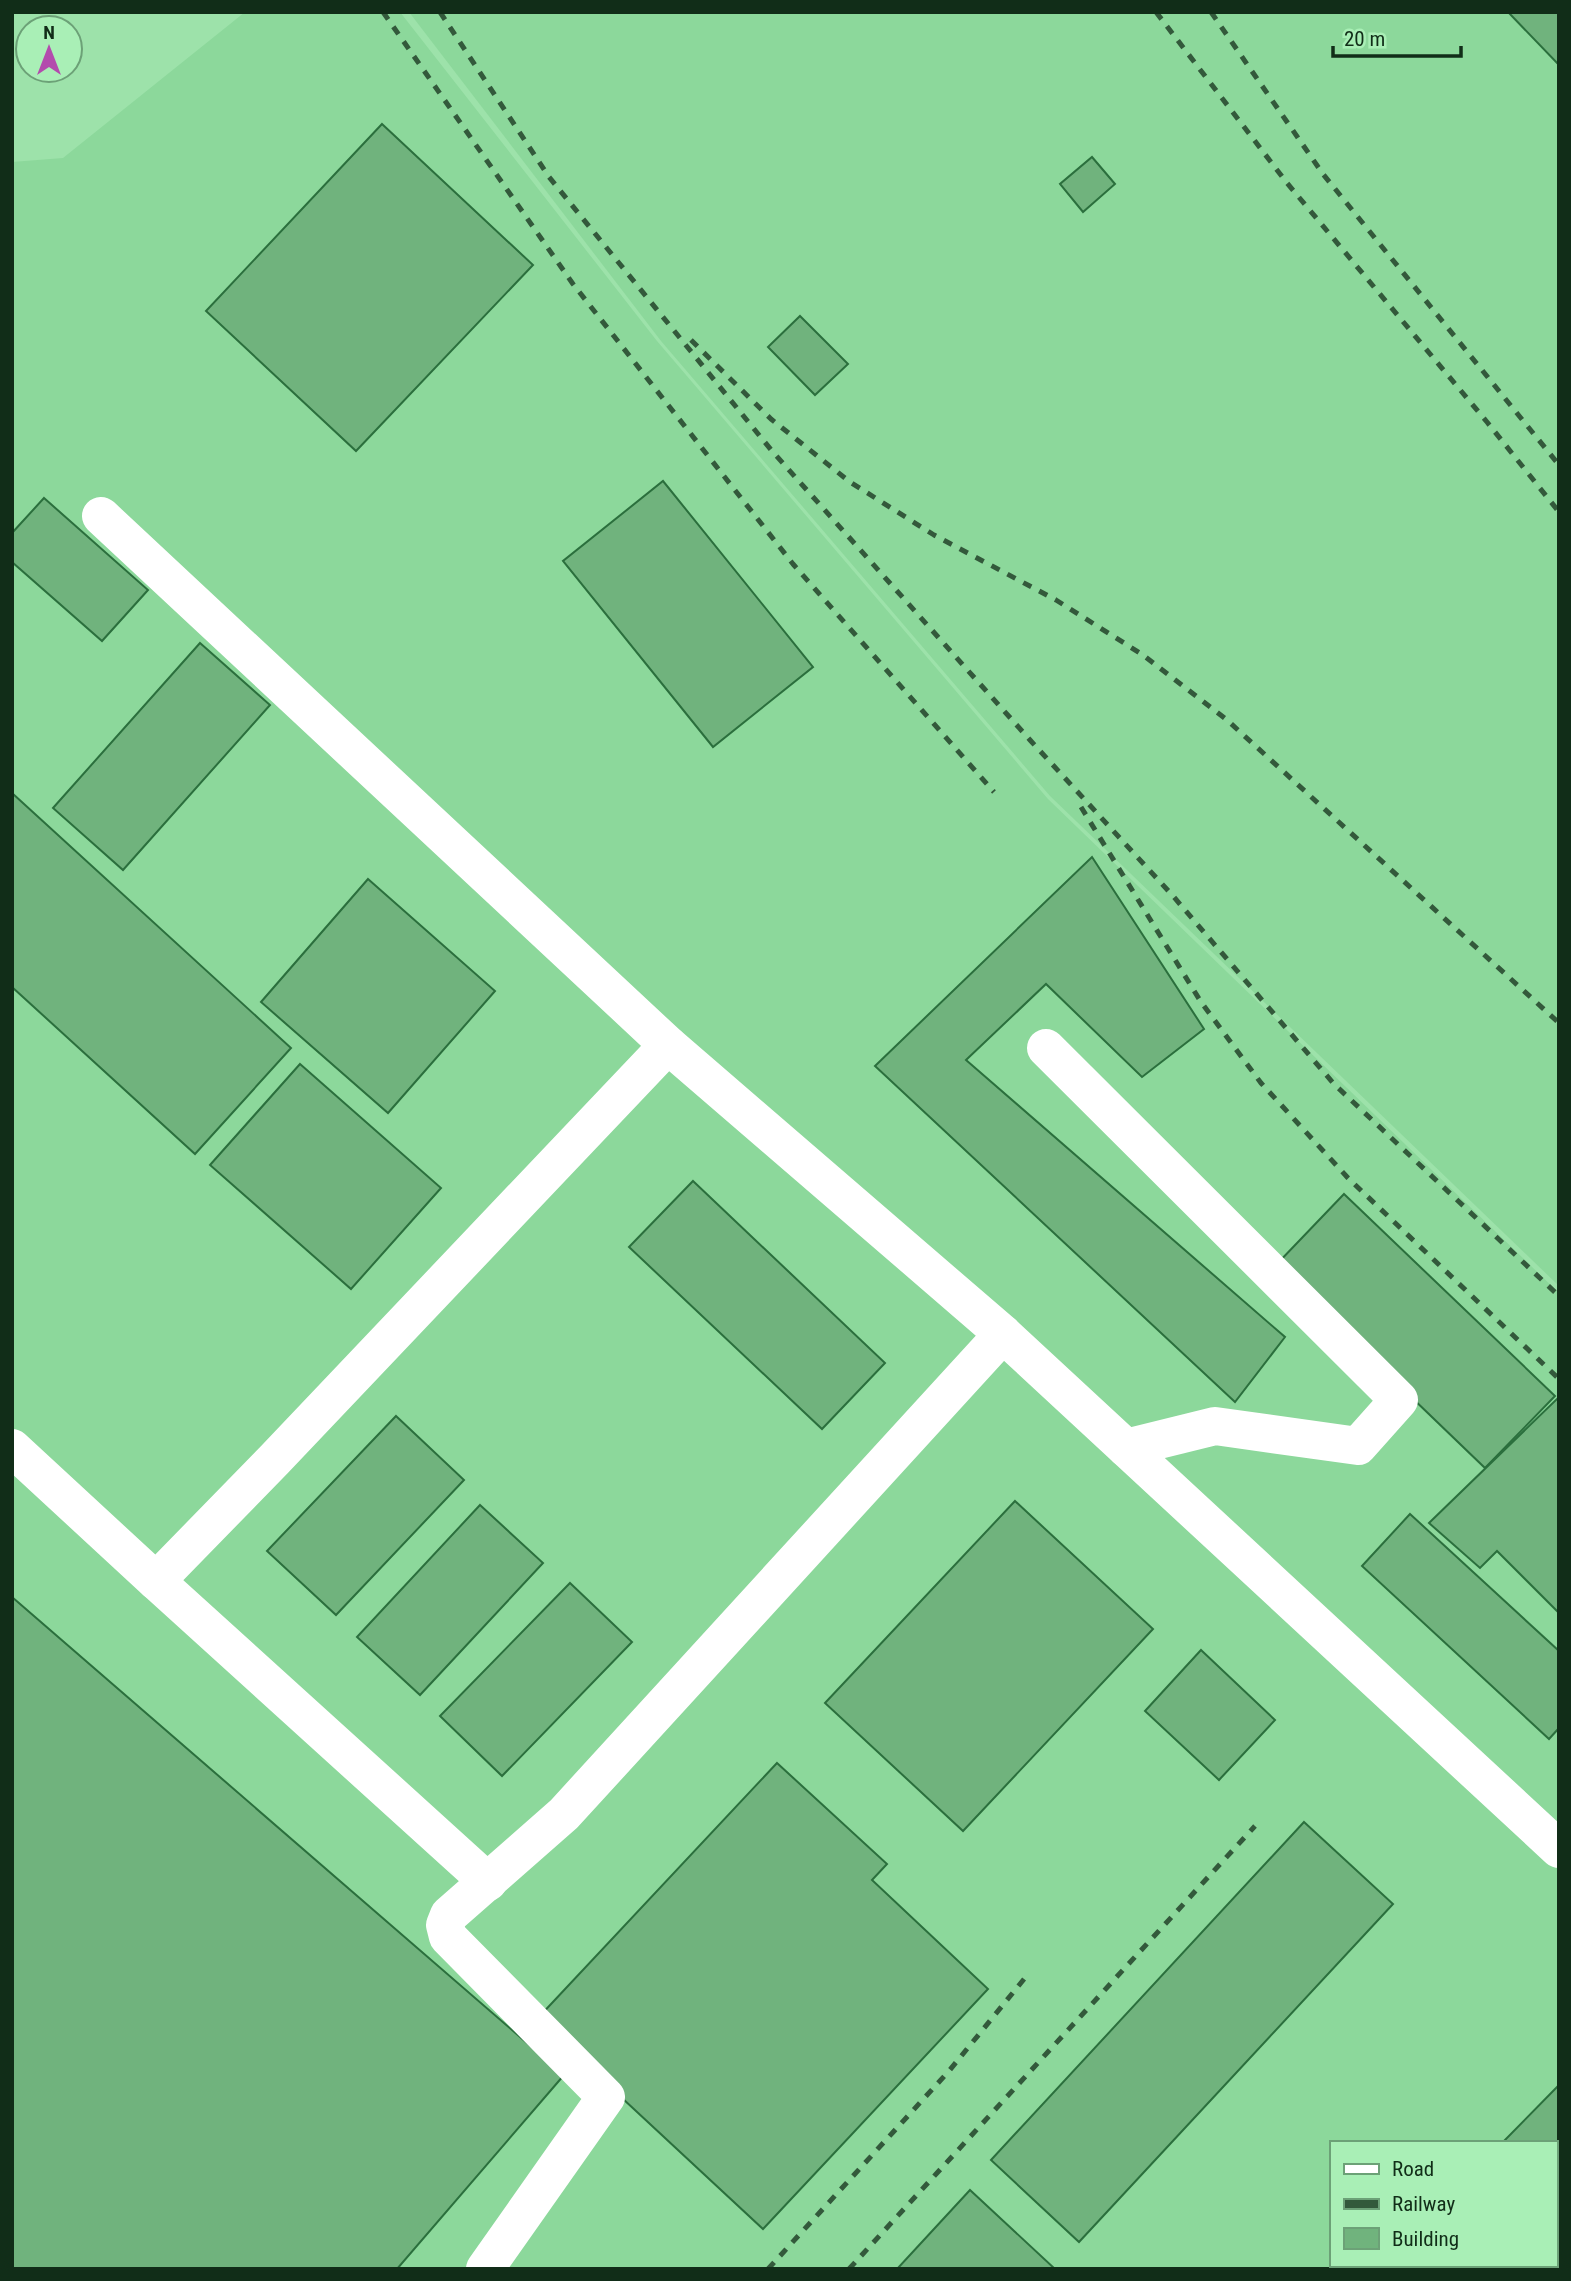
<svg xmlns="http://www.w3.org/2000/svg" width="1571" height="2281" viewBox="0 0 1571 2281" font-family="'Roboto Condensed',sans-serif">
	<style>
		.built { fill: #8cd89b; fill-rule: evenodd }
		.building { fill: #70b37d; stroke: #2b6f3d; stroke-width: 2 }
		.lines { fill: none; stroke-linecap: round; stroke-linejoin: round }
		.minor { stroke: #fff; stroke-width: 38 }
		.rail { stroke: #33593b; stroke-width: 5; stroke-dasharray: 9 9; stroke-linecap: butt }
	</style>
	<rect width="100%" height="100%" fill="#9de2aa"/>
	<g class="built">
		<path d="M245,12H400L657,341L1048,799L1559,1293V2269H12V162L63,158ZM1331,2143H1555V2265H1331Z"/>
		<polygon points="409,12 1559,12 1559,1286 1050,796 661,341"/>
	</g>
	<g class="building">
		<polygon points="1508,12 1559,12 1559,65"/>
		<polygon points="382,124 533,265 356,451 206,311"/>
		<polygon points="1092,157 1115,184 1083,212 1060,184"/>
		<polygon points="800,316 848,364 815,395 768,347"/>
		<polygon points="663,481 813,667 713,747 563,561"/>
		<polygon points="44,498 148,590 102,641 12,562 12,533"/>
		<polygon points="200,643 270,705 123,870 53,808"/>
		<polygon points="12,793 291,1048 195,1154 12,987"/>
		<polygon points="1092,857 1204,1029 1142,1077 1046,984 966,1060 1285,1337 1235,1402 875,1066"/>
		<polygon points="368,879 495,991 388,1113 261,1002"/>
		<polygon points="300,1064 441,1188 351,1289 210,1165"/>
		<polygon points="693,1181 885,1363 822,1429 629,1247"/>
		<polygon points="1344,1194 1555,1396 1485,1468 1275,1266"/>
		<polygon points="1559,1397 1559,1613 1497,1551 1480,1568 1429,1523"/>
		<polygon points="396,1416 464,1480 336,1615 267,1551"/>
		<polygon points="1015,1501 1153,1629 963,1831 825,1703"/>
		<polygon points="480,1505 543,1563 420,1695 357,1637"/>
		<polygon points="1410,1514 1559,1651 1559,1728 1549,1739 1362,1566"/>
		<polygon points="570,1583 632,1642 502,1776 440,1716"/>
		<polygon points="12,1597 564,2075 397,2269 12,2269"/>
		<polygon points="1201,1650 1275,1720 1219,1780 1145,1711"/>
		<polygon points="777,1763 887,1864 872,1880 988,1989 763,2229 537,2019"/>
		<polygon points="1304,1822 1393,1904 1079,2242 991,2160"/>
		<polygon points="1559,2085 1559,2249 1555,2253 1555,2143 1502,2143"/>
		<polygon points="970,2190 1055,2269 897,2269"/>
		<polygon points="1383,2265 1543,2265 1540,2269 1380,2269"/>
	</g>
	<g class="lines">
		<g class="minor">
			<polyline points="101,516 668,1045 1003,1334 1559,1849"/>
			<polyline points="1046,1048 1399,1400 1358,1446 1215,1426 1126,1448"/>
			<polyline points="12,1448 156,1581 274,1460 668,1045"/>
			<polyline points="156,1581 488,1882"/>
			<polyline points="485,2269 606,2097 448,1937 445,1925 449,1915 564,1814 1003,1334"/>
		</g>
		<g class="rail">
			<polyline points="383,12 573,284 793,564 994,792"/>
			<polyline points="440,12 549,177 772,451 1030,740 1173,896 1334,1084 1559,1296"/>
			<polyline points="1156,12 1287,183 1487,422 1559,512"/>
			<polyline points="1211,12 1323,174 1559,465"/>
			<polyline points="691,340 771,419 850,482 934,535 1056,600 1143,655 1227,720 1559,1023"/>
			<polyline points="1081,807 1201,1002 1261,1083 1348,1178 1559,1379"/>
			<polyline points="768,2269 949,2071 1029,1973"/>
			<polyline points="849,2269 1255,1826"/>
		</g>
	</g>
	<rect width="1571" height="2281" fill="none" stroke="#112d18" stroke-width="28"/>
	<rect x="1330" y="2141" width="228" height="126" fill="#a9efb6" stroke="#6ca177" stroke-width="2"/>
	<rect x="1344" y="2164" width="35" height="10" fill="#ffffff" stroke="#6ca177" stroke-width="2"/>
	<text x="1392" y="2176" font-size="21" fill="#112d18">Road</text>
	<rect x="1344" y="2199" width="35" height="10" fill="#33593b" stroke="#6ca177" stroke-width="2"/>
	<text x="1392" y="2211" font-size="21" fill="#112d18">Railway</text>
	<rect x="1344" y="2228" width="35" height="21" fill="#70b37d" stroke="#6ca177" stroke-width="2"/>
	<text x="1392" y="2246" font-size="21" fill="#112d18">Building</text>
	<g transform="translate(49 49)"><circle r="33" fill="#a9efb6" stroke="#6ca177" stroke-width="2"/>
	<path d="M0-5L12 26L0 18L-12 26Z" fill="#b34bad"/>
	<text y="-10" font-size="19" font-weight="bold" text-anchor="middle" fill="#112d18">N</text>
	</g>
	<path d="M1333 46v10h128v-10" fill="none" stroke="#112d18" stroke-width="3.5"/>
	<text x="1344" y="46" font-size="21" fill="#112d18" stroke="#a9efb6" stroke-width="5" paint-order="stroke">20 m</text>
</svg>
